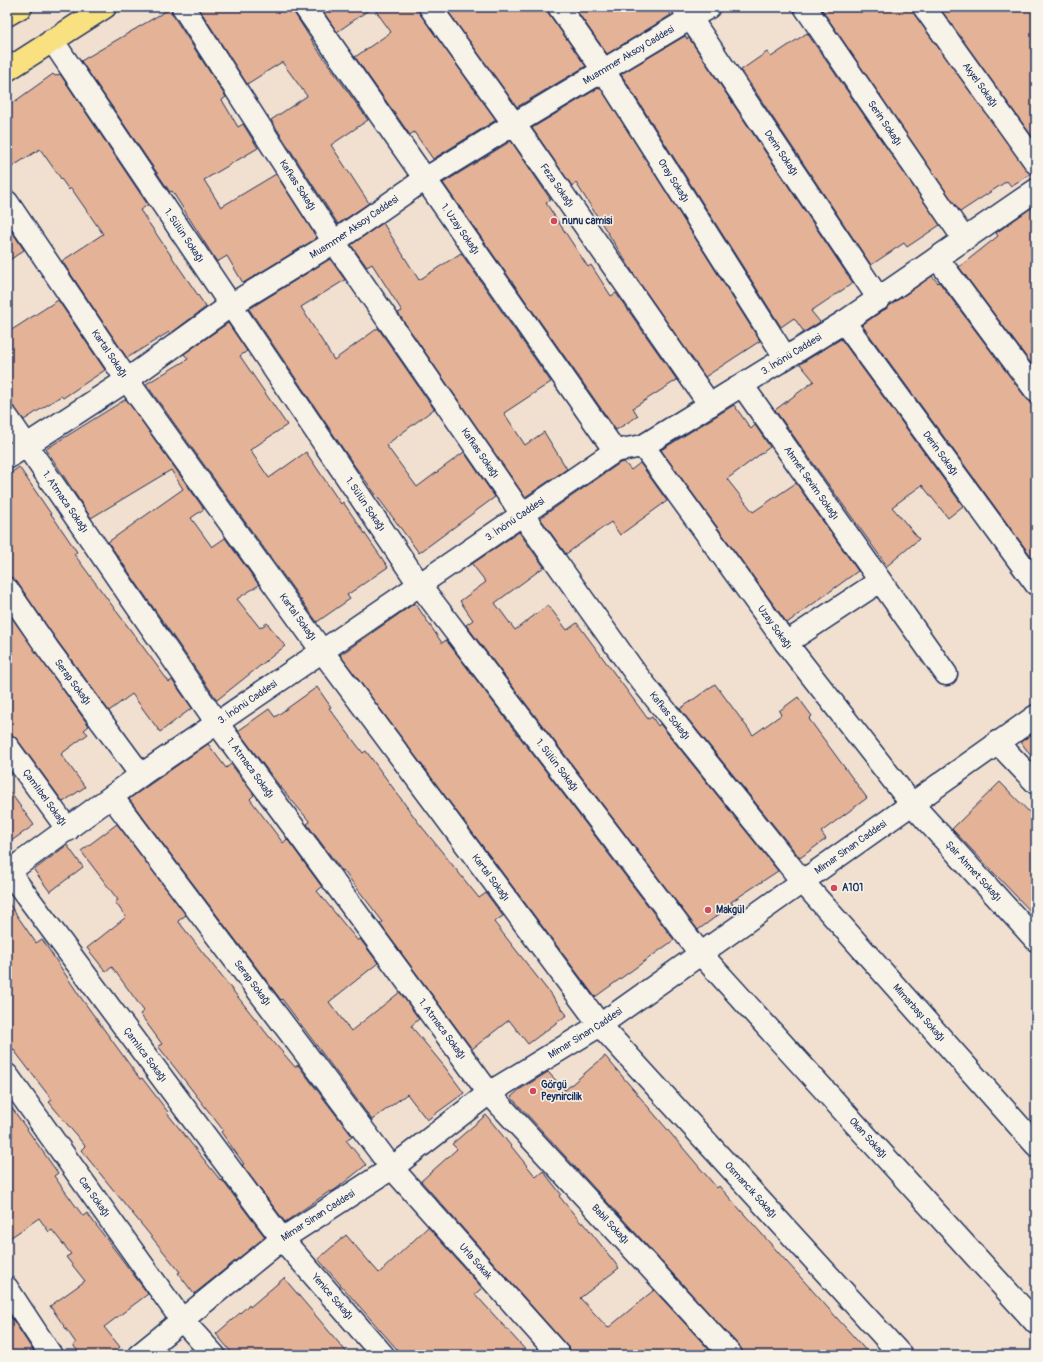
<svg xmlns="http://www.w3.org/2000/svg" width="1043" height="1362" viewBox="0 0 1043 1362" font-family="Pangolin,sans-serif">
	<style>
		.building { fill: #e4b296; stroke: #1b2f5e }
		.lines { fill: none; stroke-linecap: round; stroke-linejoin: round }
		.minor-casing { stroke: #1b2f5e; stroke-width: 25 }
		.major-casing { stroke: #1b2f5e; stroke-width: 25 }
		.highway-casing { stroke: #1b2f5e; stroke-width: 25 }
		.minor { stroke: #f7f3e8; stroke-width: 22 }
		.major { stroke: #f9e181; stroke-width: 22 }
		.highway { stroke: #f9e181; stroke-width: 22 }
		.poi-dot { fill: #d1495b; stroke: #f7f3e8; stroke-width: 1.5 }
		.labels { text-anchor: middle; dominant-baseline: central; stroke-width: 3; stroke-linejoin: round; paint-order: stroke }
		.street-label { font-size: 10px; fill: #1b2f5e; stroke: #f7f3e8 }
		.poi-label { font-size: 10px; font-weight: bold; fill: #1b2f5e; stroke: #f7f3e8; text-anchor: start }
	</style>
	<rect width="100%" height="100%" fill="#f1e0cf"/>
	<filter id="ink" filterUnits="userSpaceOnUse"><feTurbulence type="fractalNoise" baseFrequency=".025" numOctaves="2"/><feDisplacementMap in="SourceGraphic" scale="8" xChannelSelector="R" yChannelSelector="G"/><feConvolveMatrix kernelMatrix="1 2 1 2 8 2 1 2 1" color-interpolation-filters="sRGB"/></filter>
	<g filter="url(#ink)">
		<g class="building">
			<polygon points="198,7 293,7 295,14 316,47 368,120 331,145 369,203 338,224 271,120 307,96 282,62 247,84"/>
			<polygon points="320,7 418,7 420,14 496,120 433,159 414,132 410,135 355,57 391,32 373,7 337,32"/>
			<polygon points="445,7 547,7 549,14 586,66 517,107"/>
			<polygon points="574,7 666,7 671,15 607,54"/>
			<polygon points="820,7 912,7 914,14 1030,174 1011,186 1007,181 960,212"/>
			<polygon points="939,7 1036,7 1036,142"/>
			<polygon points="171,8 172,14 226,97 222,100 238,127 243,124 258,148 204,180 221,207 276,174 317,238 243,283 227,256 217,262 172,191 170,192 81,61"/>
			<polygon points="807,33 940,225 907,247 904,243 871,265 741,70 767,52 771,57"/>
			<polygon points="685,36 687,39 689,38 853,283 811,311 820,322 804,332 794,318 781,327 621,74"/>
			<polygon points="53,74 55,76 60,74 148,205 140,210 206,307 170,334 169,332 127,358 62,261 103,234 71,188 69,190 40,149 7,170 7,107"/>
			<polygon points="600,87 760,341 705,377 637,279 576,183 572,186 532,128"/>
			<polygon points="511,141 551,200 546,203 588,267 591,265 611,296 616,293 677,380 633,408 638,416 616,430 443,183"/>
			<polygon points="1031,208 1036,214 1036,370 959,267 998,236 996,233"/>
			<polygon points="383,223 419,280 461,253 551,382 504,413 525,445 544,432 567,469 525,497 398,313 402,311 372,264 367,267 351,245"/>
			<polygon points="7,224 24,250 7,262"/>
			<polygon points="330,259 345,280 301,307 334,360 378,328 434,409 386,445 417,487 464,452 495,497 419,553 354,465 249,309"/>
			<polygon points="932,276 938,283 939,282 1026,398 1031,402 1036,403 1036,563 862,325"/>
			<polygon points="58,300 105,370 63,398 61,396 24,420 7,400 7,333"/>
			<polygon points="228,323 247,351 240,356 287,425 250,450 269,478 306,452 341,504 343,502 388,567 347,595 350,599 317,622 146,384 188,359 184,354"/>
			<polygon points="841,339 963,506 948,518 922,485 892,507 919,539 887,566 775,410 814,381 800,364"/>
			<polygon points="126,399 204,509 191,518 212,547 225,538 259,585 237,599 260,628 267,623 285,646 217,700 108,542 183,489 171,470 91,518 46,449"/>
			<polygon points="734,405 751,429 755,425 770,447 727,479 753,512 796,483 858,571 787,623 661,450"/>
			<polygon points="624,462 631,470 640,463 667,501 620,535 611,522 566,554 540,518 620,463"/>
			<polygon points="19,467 77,552 74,554 169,682 172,680 192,708 160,732 132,694 109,711 58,642 17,582 13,578 7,577 7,476"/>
			<polygon points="519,532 544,567 495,603 515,630 548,605 567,630 577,623 648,719 652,717 658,726 660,724 778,871 731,902 733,904 698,930 466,625 473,620 460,601 486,582 472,564"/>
			<polygon points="415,603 442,643 446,640 674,940 595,997 340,655"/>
			<polygon points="7,611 89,726 84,730 88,734 61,754 85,787 63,802 17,739 7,730"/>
			<polygon points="715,684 753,735 781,715 779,711 798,697 812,716 809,719 867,798 821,832 826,839 800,858 680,709"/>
			<polygon points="317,687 331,707 329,708 363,753 366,751 418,822 479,898 486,893 503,916 494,922 567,1015 528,1044 509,1020 472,1049 380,924 383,922 343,870 342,871 307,824 310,822 278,784 238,731 269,709 275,717"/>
			<polygon points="1036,731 1036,763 1021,742"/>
			<polygon points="208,744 226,768 231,764 254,795 250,799 283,843 287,839 322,887 317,891 358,941 360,939 378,963 329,1002 351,1031 400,992 419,1019 411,1026 444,1066 464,1093 427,1120 407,1094 372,1120 282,999 281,1000 129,799"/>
			<polygon points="1000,782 1036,819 1036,917 952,829"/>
			<polygon points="7,788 34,825 7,844"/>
			<polygon points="117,824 186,915 178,921 271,1039 295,1067 298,1065 352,1136 346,1140 366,1165 336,1189 331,1192 330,1191 285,1222 242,1165 244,1164 221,1132 223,1130 158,1046 162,1044 140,1014 144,1011 112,967 106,972 87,948 126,917 115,902 118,900 81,851"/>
			<polygon points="67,845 83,867 50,892 34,870"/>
			<polygon points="7,901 36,943 42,939 79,995 140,1079 142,1078 168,1112 167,1113 221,1181 222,1180 265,1237 194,1294 178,1273 180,1272 81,1150 85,1146 49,1102 52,1100 7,1041"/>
			<polygon points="605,1056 717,1188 719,1186 870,1355 743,1355 740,1347 511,1097 519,1090 548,1072 565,1090"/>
			<polygon points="7,1101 58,1173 54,1176 83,1216 87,1213 148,1294 104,1327 120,1347 111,1355 81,1355 73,1345 76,1343 50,1306 85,1281 66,1257 71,1254 52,1230 49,1232 39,1218 7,1240"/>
			<polygon points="486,1115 536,1177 543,1171 561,1194 559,1196 582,1224 583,1222 619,1268 580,1298 608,1328 654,1290 714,1355 571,1355 568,1347 421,1181 457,1149 452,1144"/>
			<polygon points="428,1227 482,1288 475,1294 530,1355 402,1355 318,1259 346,1235 379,1273"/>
			<polygon points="284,1278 349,1355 234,1355 216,1334 249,1305 250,1307"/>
			<polygon points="7,1312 13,1320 36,1355 7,1355"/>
		</g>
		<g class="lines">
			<g class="minor-casing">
				<g id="minor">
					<path id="s1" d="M183,7L334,242L522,514L636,674L802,881L1036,1145"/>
					<path id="s2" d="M305,7L615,451"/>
					<path id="s3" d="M430,7L514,124L710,405"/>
					<path id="s4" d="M559,7L604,71L785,357"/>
					<path id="s5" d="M683,7L879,299"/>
					<path id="s6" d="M805,7L964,239"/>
					<path id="s7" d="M924,7L1036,163"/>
					<path id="s8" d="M52,40L419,584L700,953L1036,1323"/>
					<path id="s9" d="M7,202L127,380L322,651L600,1025L901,1355"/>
					<polyline points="937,258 1036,391"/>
					<path id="s10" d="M844,322L1036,584"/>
					<path id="s11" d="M742,385L946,674"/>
					<path id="s12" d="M7,417L217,723L489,1093L731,1355"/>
					<path id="s13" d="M643,446L786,643L911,803L1036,940"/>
					<path id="s14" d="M7,458L127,380L231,305L334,242L425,179L514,124L709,7"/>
					<path id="s15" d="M7,589L48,649L141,775"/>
					<polyline points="786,643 880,581"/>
					<polyline points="997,742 1036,783"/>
					<path id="s16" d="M7,746L68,830"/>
					<path id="s17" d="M112,797L392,1168L559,1355"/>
					<path id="s18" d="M9,872L282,1239L383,1355"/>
					<path id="s19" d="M7,873L141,775L615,451L643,446L844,322L1036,190"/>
					<path id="s20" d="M7,1075L181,1319L214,1355"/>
					<polyline points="7,1288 51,1355"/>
					<path id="s21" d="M139,1355L282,1239L392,1168L489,1093L600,1025L1036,716"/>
				</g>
			</g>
			<g class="major-casing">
				<polyline id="major" points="7,70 105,7"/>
			</g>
			<g class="highway-casing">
				<polyline id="highway" points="7,15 21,7"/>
			</g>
			<use href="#minor" class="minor"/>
			<use href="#major" class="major"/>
			<use href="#highway" class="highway"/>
		</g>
	</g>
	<g class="poi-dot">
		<circle cx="554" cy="221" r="4"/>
		<circle cx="834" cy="888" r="4"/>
		<circle cx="708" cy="910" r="4"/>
		<circle cx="533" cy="1091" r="4"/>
	</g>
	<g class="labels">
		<g class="street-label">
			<text stroke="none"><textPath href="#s14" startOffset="741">Muammer Aksoy Caddesi</textPath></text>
			<text stroke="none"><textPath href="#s7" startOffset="96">Akyel Sokağı</textPath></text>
			<text stroke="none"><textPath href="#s6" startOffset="141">Serin Sokağı</textPath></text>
			<text stroke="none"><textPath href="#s5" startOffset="176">Derin Sokağı</textPath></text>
			<text stroke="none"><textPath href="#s4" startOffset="208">Oray Sokağı</textPath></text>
			<text stroke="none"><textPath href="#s1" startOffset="212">Kafkas Sokağı</textPath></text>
			<text stroke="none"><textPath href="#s3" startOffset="219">Feza Sokağı</textPath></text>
			<text stroke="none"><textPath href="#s14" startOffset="417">Muammer Aksoy Caddesi</textPath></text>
			<text stroke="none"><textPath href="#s2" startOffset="271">1. Uzay Sokağı</textPath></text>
			<text stroke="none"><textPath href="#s8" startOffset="236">1. Sülün Sokağı</textPath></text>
			<text stroke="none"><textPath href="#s9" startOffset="183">Kartal Sokağı</textPath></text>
			<text stroke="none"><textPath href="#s19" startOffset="943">3. İnönü Caddesi</textPath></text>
			<text stroke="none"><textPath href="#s1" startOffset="536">Kafkas Sokağı</textPath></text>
			<text stroke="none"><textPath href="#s10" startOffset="163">Derin Sokağı</textPath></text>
			<text stroke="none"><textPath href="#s11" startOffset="120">Ahmet Sevim Sokağı</textPath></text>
			<text stroke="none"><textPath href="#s12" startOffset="103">1. Atmaca Sokağı</textPath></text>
			<text stroke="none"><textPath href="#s8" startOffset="560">1. Sülün Sokağı</textPath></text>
			<text stroke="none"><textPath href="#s19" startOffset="619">3. İnönü Caddesi</textPath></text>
			<text stroke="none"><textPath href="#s9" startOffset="507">Kartal Sokağı</textPath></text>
			<text stroke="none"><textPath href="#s13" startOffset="224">Uzay Sokağı</textPath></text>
			<text stroke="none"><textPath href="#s15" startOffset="114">Serap Sokağı</textPath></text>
			<text stroke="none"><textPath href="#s19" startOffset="295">3. İnönü Caddesi</textPath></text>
			<text stroke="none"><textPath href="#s1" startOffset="860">Kafkas Sokağı</textPath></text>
			<text stroke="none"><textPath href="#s8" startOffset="884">1. Sülün Sokağı</textPath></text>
			<text stroke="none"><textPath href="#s12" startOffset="427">1. Atmaca Sokağı</textPath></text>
			<text stroke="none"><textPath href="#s16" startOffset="64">Çamlıbel Sokağı</textPath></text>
			<text stroke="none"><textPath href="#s21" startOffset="875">Mimar Sinan Caddesi</textPath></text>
			<text stroke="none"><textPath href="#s13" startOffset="539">Şair Ahmet Sokağı</textPath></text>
			<text stroke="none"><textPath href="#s9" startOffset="831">Kartal Sokağı</textPath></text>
			<text stroke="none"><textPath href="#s17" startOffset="233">Serap Sokağı</textPath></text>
			<text stroke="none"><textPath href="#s1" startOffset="1248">Mimarbaşı Sokağı</textPath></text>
			<text stroke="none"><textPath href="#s12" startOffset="751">1. Atmaca Sokağı</textPath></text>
			<text stroke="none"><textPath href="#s21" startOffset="551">Mimar Sinan Caddesi</textPath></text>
			<text stroke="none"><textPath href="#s18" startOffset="228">Çamlıca Sokağı</textPath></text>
			<text stroke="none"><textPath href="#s8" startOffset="1370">Okan Sokağı</textPath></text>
			<text stroke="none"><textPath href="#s9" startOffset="1238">Osmancık Sokağı</textPath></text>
			<text stroke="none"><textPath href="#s20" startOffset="150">Can Sokağı</textPath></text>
			<text stroke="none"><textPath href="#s21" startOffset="227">Mimar Sinan Caddesi</textPath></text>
			<text stroke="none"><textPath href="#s12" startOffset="1009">Babil Sokağı</textPath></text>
			<text stroke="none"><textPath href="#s17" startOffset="590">Urla Sokak</textPath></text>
			<text stroke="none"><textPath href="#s18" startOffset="534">Yenice Sokağı</textPath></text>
		</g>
		<g class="poi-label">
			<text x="562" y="221">nunu camisi</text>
			<text x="842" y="888">A101</text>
			<text x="716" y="910">Makgül</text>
			<text x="541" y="1085">Görgü<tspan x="541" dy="12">Peynircilik</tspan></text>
		</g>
	</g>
	<rect width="1043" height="1362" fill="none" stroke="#f7f3e8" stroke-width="24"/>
	<rect x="12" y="12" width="1019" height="1338" fill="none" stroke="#1b2f5e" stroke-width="1.5" filter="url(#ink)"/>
</svg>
